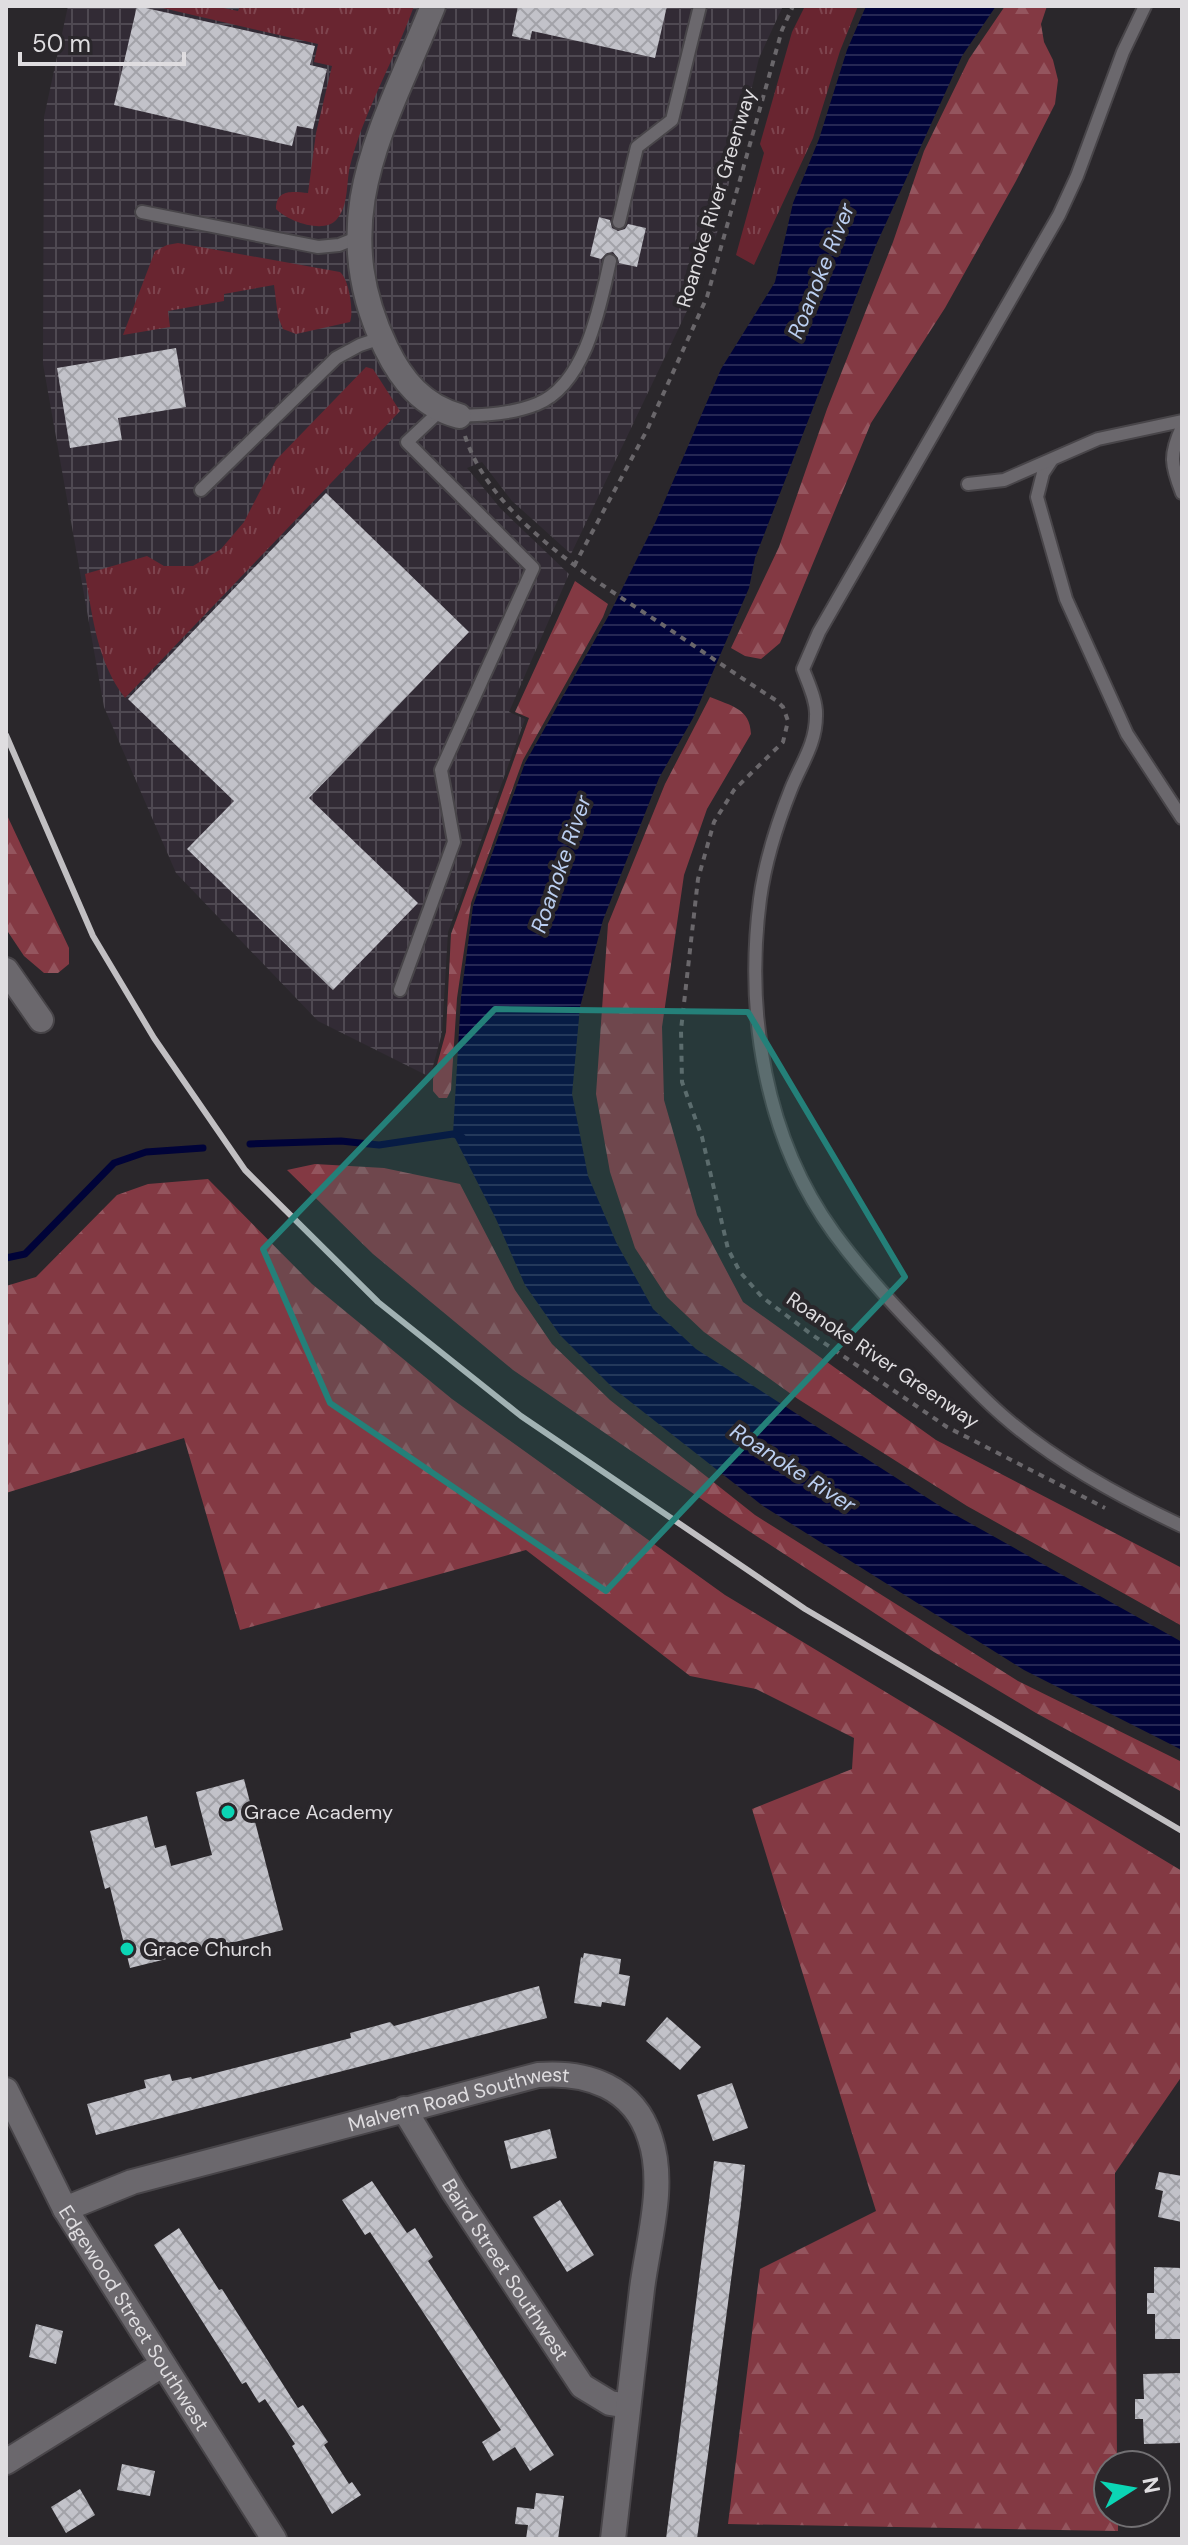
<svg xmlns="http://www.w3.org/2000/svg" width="1188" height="2545" viewBox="0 0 1188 2545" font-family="'DM Sans',sans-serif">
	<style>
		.industrial { fill: url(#industrial-grid) }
		.grass { fill: url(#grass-tufts) }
		.forest { fill: url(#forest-firs) }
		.water { fill: url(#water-rules) }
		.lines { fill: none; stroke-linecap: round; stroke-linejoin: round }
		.stream { stroke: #000338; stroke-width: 7 }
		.building { fill: url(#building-cross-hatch) }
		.lane-casing { stroke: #484549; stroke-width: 16 }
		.street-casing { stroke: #484549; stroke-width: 28 }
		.secondary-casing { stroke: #484549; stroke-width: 28 }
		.path { stroke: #6a676b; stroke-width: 4; stroke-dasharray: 6 6; stroke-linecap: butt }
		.lane { stroke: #6b686d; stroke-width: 12 }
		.street { stroke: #6b686d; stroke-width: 24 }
		.secondary { stroke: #6b686d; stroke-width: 24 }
		.rail { stroke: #c1bfc2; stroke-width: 6 }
		.marked { fill: #248079; fill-opacity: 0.2; stroke: #248079; stroke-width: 6; stroke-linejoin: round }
		.poi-dot { fill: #0bd5b5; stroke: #2a272b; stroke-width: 3 }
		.labels { text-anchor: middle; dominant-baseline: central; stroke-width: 8; stroke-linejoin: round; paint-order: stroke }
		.street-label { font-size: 20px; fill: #dfdde0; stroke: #2a272b }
		.poi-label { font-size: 20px; fill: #dfdde0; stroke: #2a272b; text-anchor: start }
		.water-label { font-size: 22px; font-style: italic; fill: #bbcff1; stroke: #2a272b }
	</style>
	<defs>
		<pattern id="industrial-grid" width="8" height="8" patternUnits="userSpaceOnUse" patternTransform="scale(2)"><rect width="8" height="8" fill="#322b35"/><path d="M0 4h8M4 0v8" fill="none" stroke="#4f4952"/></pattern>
		<pattern id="grass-tufts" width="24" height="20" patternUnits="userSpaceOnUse" patternTransform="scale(2)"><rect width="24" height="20" fill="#692530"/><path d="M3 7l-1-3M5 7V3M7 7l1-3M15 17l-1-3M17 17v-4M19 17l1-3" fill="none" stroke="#7e444e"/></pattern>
		<pattern id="forest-firs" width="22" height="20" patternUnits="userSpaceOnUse" patternTransform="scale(2)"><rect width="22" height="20" fill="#833943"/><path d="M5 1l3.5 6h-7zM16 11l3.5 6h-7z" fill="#94555e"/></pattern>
		<pattern id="water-rules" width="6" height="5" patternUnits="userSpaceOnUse" patternTransform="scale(2)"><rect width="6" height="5" fill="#000338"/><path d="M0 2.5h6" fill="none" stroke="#252754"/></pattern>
		<pattern id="building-cross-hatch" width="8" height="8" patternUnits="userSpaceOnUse" patternTransform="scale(2)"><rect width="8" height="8" fill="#c2c2c9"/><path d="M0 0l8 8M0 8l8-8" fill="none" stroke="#a2a2a8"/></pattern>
	</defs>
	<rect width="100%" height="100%" fill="#2a272b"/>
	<polygon class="industrial" points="68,6 783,6 759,58 717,233 695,294 571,554 512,501 482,462 467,468 501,509 569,574 509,712 525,719 448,932 442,1033 430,1077 318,1021 176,873 104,707 43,364 44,117"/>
	<g class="grass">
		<path d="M154,6H214L238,11L240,6H414C395,59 364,111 350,166C346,183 349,205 337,219C325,235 287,221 276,209C276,188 294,192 308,193L316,133L332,66L314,62L318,44Z"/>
		<polygon points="805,6 858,6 840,51 813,138 754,265 736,255 764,153 760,144 792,32"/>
		<path d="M178,243L340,272C349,279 354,311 350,322L296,334L283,329L278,317L274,285L224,294V301L168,311L170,327L123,335L155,251L167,245Z"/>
		<path d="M366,367L373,369L400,411L125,698C97,661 93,619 85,574L147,556L164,566H193L221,549L244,522L276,460Z"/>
	</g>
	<g class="forest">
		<polygon points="1005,6 1047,6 1041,24 1044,42 1053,60 1058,80 1055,104 1016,181 945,308 871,423 780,643 761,659 745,656 731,648 779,547 827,409 893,242 924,151 969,59"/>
		<polygon points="575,581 608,604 603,617 523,760 471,903 457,998 451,1090 447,1098 439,1098 433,1091 433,1079 446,1032 451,934 529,718 515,712"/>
		<path d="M710,697C731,706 750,708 751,734L707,809L684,875L662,1027L664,1100L697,1215L743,1302L936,1440L1182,1568V1626L967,1506L798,1399L704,1332L667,1297L635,1248L610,1172L596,1094L608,924L665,784Z"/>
		<polygon points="6,813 69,948 69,964 58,973 44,973 24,956 6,929"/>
		<polygon points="315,1164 384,1168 460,1184 515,1290 552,1344 610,1400 755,1515 1018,1681 1182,1762 1182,1792 1036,1713 934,1652 729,1518 513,1370 373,1254 287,1170"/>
		<polygon points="208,1179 312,1284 452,1399 725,1595 1182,1871 1182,2076 1115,2173 1117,2465 1108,2465 1108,2513 1118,2513 1118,2531 728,2524 760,2269 876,2211 752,1809 852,1769 854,1738 756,1689 690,1676 526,1550 240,1630 184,1438 6,1493 6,1286 36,1277 117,1195 148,1184"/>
	</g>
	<polygon class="water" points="866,6 996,6 962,56 876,245 755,558 749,588 693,718 659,778 603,920 580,1007 572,1094 588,1176 616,1242 653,1309 696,1349 943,1508 1182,1642 1182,1750 1024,1670 763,1506 613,1388 560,1335 525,1285 496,1219 453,1134 461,997 473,906 525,763 609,615 656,521 721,369 775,282 793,203 819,139 847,50"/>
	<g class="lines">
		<g class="stream">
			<polyline points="250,1144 341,1141 379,1145 453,1134 462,1137"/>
			<polyline points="6,1258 25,1254 114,1163 146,1152 203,1148"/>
		</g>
	</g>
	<g class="building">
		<polygon points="137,6 315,46 310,65 327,69 313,129 297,126 292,146 114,105"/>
		<polygon points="518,6 667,6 655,58 532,31 530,40 512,36"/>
		<polygon points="599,217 610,220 612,228 618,231 625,229 628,224 646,228 637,267 619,263 618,258 613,252 607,253 601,259 590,256"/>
		<polygon points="176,348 186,407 118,418 122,440 70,448 57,368"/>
		<polygon points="326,493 469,632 309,798 418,903 333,990 187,849 234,801 128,699"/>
		<polygon points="244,1779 283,1930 130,1968 110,1887 105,1889 90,1831 147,1816 155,1848 166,1845 171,1866 212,1855 196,1792"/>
		<polygon points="584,1953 621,1959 619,1974 630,1976 625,2006 602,2002 601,2007 574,2003 581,1957 583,1958"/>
		<polygon points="539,1986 547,2018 96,2135 87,2104 146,2088 144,2080 170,2074 172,2081 191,2077 192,2079 351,2038 350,2033 390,2022 394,2026"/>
		<polygon points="667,2017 701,2047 680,2070 646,2041"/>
		<polygon points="732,2083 748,2128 713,2141 697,2095"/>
		<polygon points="550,2129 557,2158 511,2169 504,2141"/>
		<polygon points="714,2161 745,2165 741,2204 697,2539 666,2539"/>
		<polygon points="1159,2172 1182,2176 1182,2222 1158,2217 1163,2191 1155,2189"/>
		<polygon points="372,2181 407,2233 415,2228 433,2257 428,2261 554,2455 530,2471 515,2447 493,2461 482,2442 501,2430 370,2232 365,2235 342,2200"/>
		<polygon points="560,2200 594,2255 567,2272 533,2217"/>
		<polygon points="179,2228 219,2290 222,2289 298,2408 303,2405 328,2442 324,2445 349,2484 352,2482 361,2495 332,2514 292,2446 295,2444 265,2399 259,2403 246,2382 242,2384 154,2245"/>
		<polygon points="1154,2267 1182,2268 1182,2339 1155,2339 1155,2314 1147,2314 1147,2293 1154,2293"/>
		<polygon points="36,2324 63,2331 56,2364 29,2357"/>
		<polygon points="1182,2373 1182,2443 1144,2444 1143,2419 1135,2419 1135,2399 1144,2399 1143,2374"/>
		<polygon points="122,2464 155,2471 150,2496 117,2490"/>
		<polygon points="80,2489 95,2515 66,2533 51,2507"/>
		<polygon points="536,2493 564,2496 558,2539 526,2539 528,2525 515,2524 517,2507 534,2509"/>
	</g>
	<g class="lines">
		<g class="lane-casing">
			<g id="lane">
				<path d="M1145,6L1123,52L1077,176L1059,215L819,632L803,669C808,683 817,701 816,716C816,744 801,764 791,789C777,824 765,862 760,899C745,1014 765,1138 834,1233C864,1274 899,1311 934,1347C956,1370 978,1394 1002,1415C1054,1461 1120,1497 1182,1526"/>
				<polyline points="142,212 318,247 339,245 359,237"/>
				<polyline points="619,222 637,147 672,120 700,6"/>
				<path d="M459,416C486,415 512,414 537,404C586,384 600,306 610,261"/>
				<path d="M1182,427C1169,455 1171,465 1182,493"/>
				<polyline points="1051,461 1043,473 1037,497 1066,599 1127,734 1182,818"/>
				<polyline points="968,484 1004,480 1098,439 1182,421"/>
				<polyline points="201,490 336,358 360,345 381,338"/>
				<polyline points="400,990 454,842 441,770 533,568 407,442 440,411"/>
			</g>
		</g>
		<g class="street-casing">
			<g id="street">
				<path d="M433,6C385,126 323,218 386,348C402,381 423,406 459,416"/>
				<polyline points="6,970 41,1020"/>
				<path id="s1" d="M404,2109L454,2192L582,2386L610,2403L628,2406"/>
				<path id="s2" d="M65,2209L132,2182L538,2075C587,2071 634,2087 650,2138C666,2185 648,2241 642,2289C632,2372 623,2456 613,2539"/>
				<polyline points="6,2462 162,2365"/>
			</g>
		</g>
		<g class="secondary-casing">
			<g id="secondary">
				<path id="s3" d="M6,2090L65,2209L274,2539"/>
			</g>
		</g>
		<g class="path">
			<path d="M465,436C491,517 591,578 660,623C699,649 738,676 777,701L783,707L788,721L783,742L734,790L714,822L698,879L681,1030L682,1082L702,1137L728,1249L740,1272L762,1297L811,1334L947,1427L1105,1508"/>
			<polyline points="574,566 647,430 707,297 782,30 793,6"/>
		</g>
		<use href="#lane" class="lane"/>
		<use href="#street" class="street"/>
		<use href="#secondary" class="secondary"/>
		<polyline class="rail" points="6,735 93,936 154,1038 245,1170 378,1302 521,1416 805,1609 1182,1831"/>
	</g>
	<path class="marked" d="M495,1009L748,1012L905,1277L606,1591L330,1403L263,1249Z"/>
	<g class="poi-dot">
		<circle cx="228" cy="1812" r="8"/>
		<circle cx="127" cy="1949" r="8"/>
	</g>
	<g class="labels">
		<g class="street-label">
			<text transform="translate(716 198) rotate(-73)">Roanoke River Greenway</text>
			<text transform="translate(883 1360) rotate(34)">Roanoke River Greenway</text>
			<text stroke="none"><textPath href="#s2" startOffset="410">Malvern Road Southwest</textPath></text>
			<text stroke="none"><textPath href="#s1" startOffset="190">Baird Street Southwest</textPath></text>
			<text stroke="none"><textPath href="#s3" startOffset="262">Edgewood Street Southwest</textPath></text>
		</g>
		<g class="poi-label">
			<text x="244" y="1812">Grace Academy</text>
			<text x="143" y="1949">Grace Church</text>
		</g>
		<g class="water-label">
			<text transform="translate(821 271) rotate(-68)">Roanoke River</text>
			<text transform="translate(561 864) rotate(-71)">Roanoke River</text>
			<text transform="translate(793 1468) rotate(33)">Roanoke River</text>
		</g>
	</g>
	<rect width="1188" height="2545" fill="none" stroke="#dfdde0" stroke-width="16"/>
	<g transform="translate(1132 2489) rotate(79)"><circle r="38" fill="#2a272b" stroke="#727073" stroke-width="2"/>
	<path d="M0-6L14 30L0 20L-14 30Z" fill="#0bd5b5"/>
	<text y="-12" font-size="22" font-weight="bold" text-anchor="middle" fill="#dfdde0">N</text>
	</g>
	<path d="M20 52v12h164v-12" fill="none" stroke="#dfdde0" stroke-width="4"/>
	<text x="32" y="52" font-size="24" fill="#dfdde0" stroke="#2a272b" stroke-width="6" paint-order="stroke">50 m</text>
</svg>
